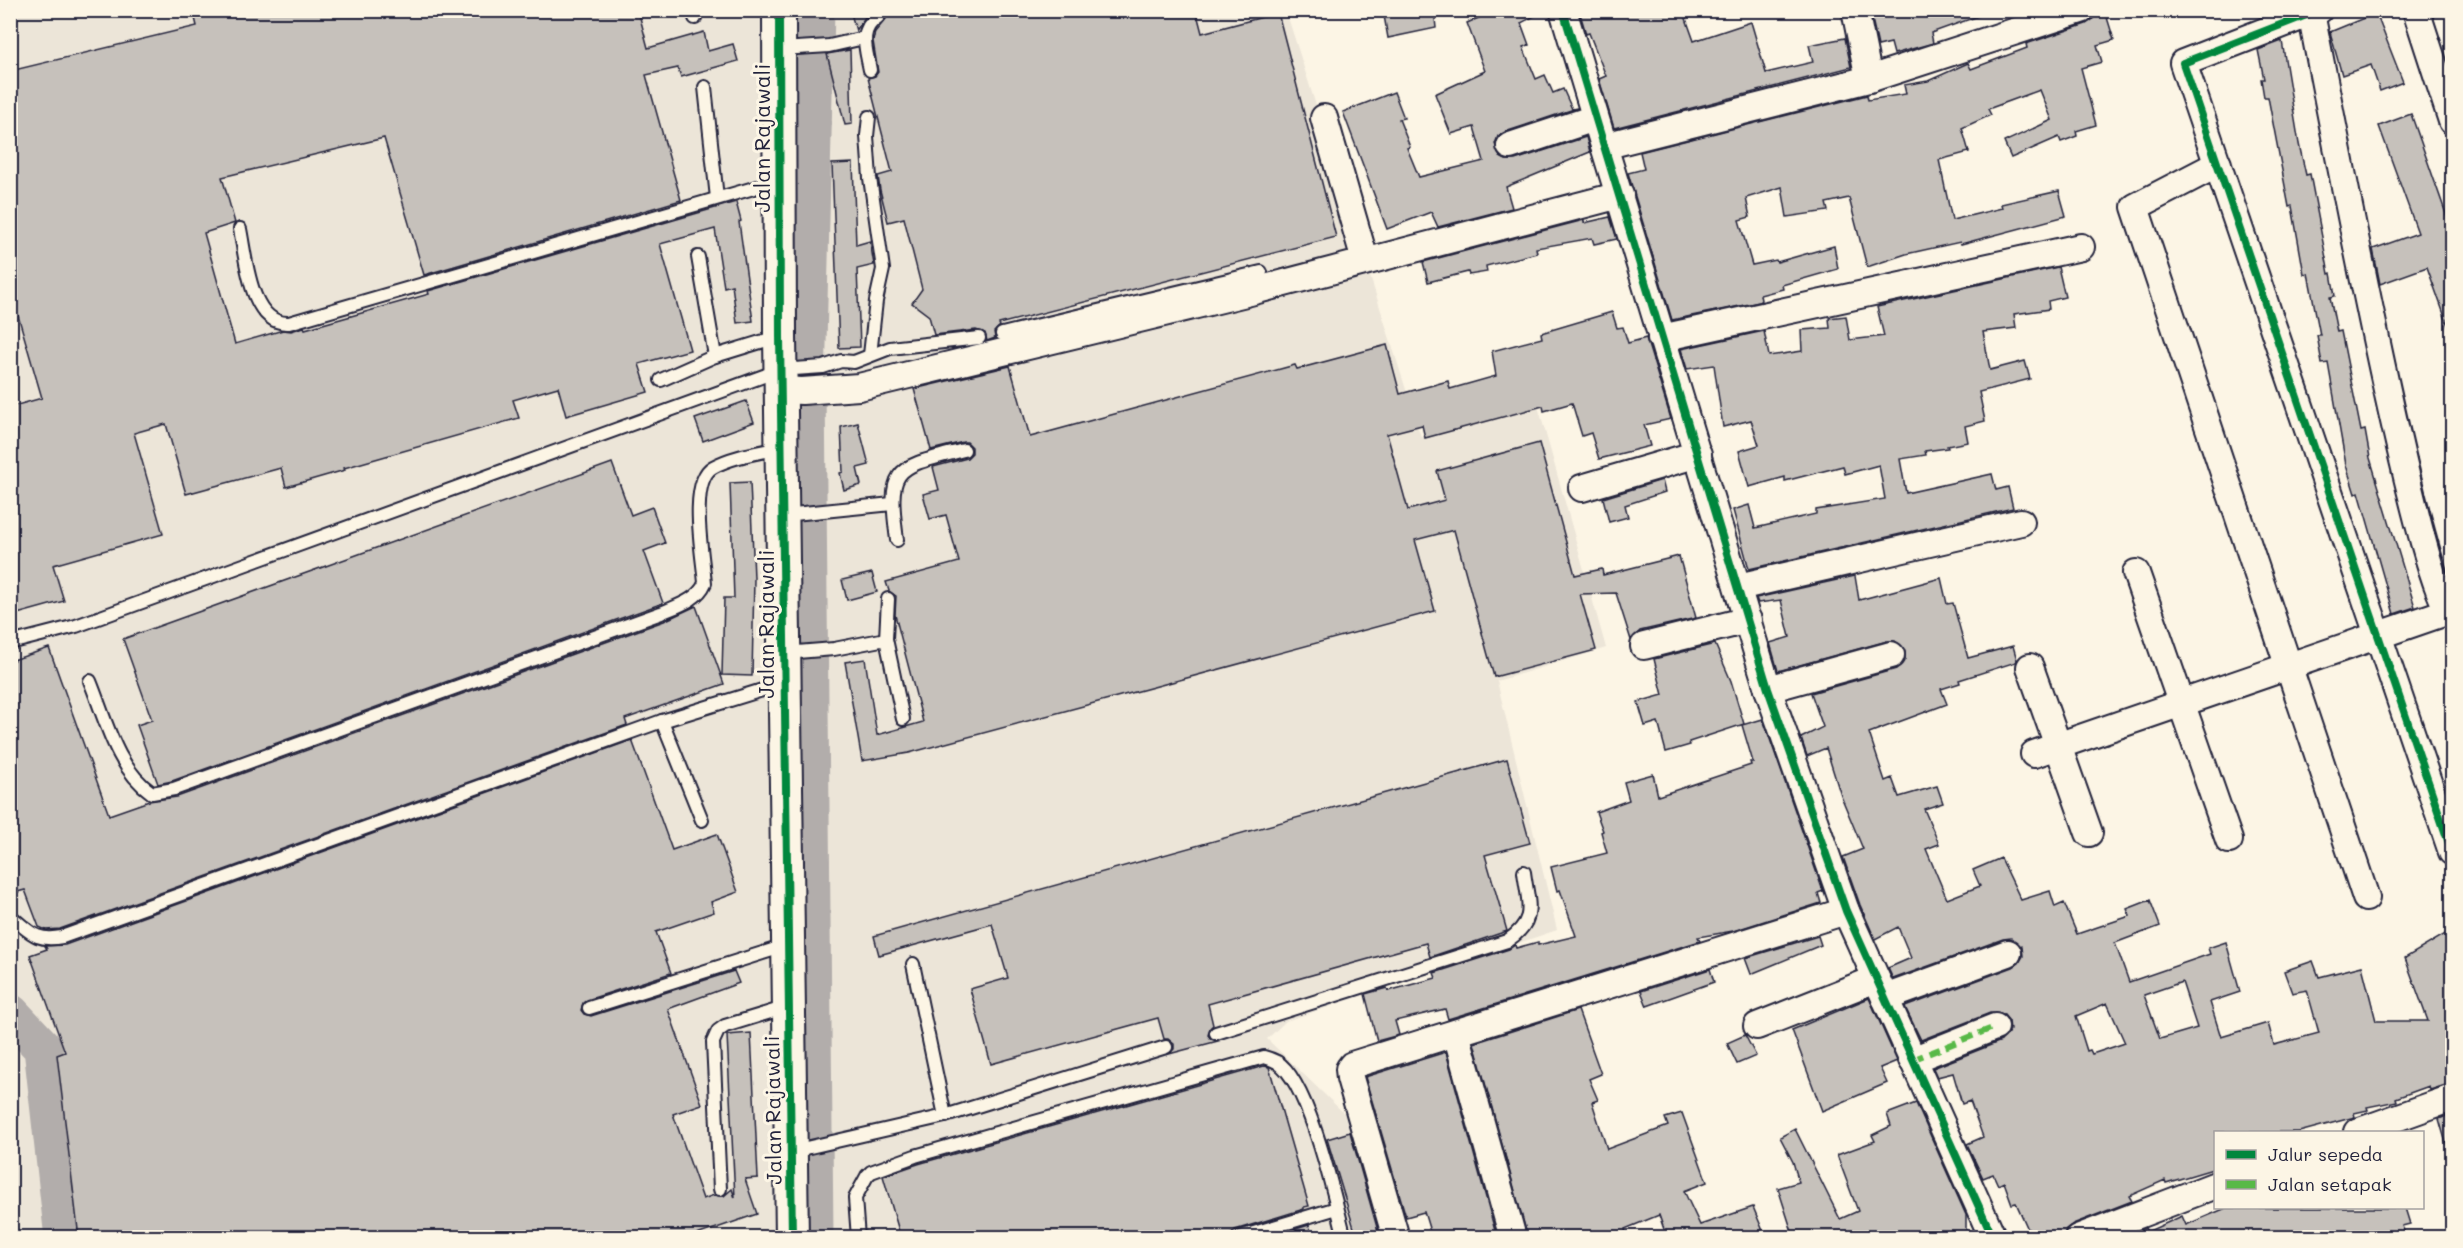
<svg xmlns="http://www.w3.org/2000/svg" width="2463" height="1248" viewBox="0 0 2463 1248" font-family="Mali,sans-serif">
	<style>
		.built { fill: #ece5d8 }
		.lines { fill: none; stroke-linecap: round; stroke-linejoin: round }
		.river { stroke: #b2adab; stroke-width: 39 }
		.building { fill: #c6c1bb; stroke: #22223b; stroke-width: 1.5; fill-rule: evenodd }
		.service-casing { stroke: #22223b; stroke-width: 16 }
		.minor-casing { stroke: #22223b; stroke-width: 30 }
		.tertiary-casing { stroke: #22223b; stroke-width: 36 }
		.service { stroke: #fcf5e5; stroke-width: 12 }
		.minor { stroke: #fcf5e5; stroke-width: 26 }
		.tertiary { stroke: #fcf5e5; stroke-width: 32 }
		.quiet { stroke: #58b947; stroke-width: 6; stroke-dasharray: 12 6; stroke-linecap: butt }
		.cycleway-casing { stroke: #fcf5e5; stroke-width: 11 }
		.cycleway { stroke: #00873e; stroke-width: 8 }
		.labels { text-anchor: middle; dominant-baseline: central; stroke-width: 6; stroke-linejoin: round; paint-order: stroke }
		.street-label { font-size: 21px; fill: #22223b; stroke: #fcf5e5 }
	</style>
	<rect width="100%" height="100%" fill="#fcf5e5"/>
	<filter id="ink" filterUnits="userSpaceOnUse"><feTurbulence type="fractalNoise" baseFrequency=".0167" numOctaves="2"/><feDisplacementMap in="SourceGraphic" scale="12" xChannelSelector="R" yChannelSelector="G"/><feConvolveMatrix kernelMatrix="1 2 1 2 8 2 1 2 1" color-interpolation-filters="sRGB"/></filter>
	<g filter="url(#ink)">
		<polygon class="built" points="10,11 1286,11 1421,437 1538,406 1606,648 1497,681 1557,930 1286,1021 1267,1039 1350,1119 1386,1237 11,1237"/>
		<g class="lines">
			<g class="river">
				<polyline points="10,1013 43,1048 64,1238"/>
				<polyline points="814,1238 806,386 815,10"/>
			</g>
		</g>
		<g class="building">
			<polygon points="208,10 638,10 648,48 704,32 708,51 733,44 738,61 681,77 678,68 646,75 681,200 424,275 384,138 222,177 235,223 204,233 235,344 283,330 291,331 304,327 305,329 429,294 428,291 736,202 741,221 739,222 753,321 737,323 732,285 724,287 715,229 660,244 690,350 639,364 648,392 566,416 558,387 513,400 519,418 344,468 345,470 286,487 281,468 186,494 166,424 134,433 163,534 53,565 64,601 10,616 10,407 42,398 10,288 10,71 197,26 194,14"/>
			<polygon points="850,10 873,10 865,17 856,31"/>
			<polygon points="883,10 1196,10 1202,33 1278,13 1336,237 999,324 1000,326 994,332 995,338 987,341 985,333 976,330 934,335 929,316 912,303 922,289 904,218 888,222 880,190 878,176 892,172 868,78 875,76 878,72 873,41 875,32 886,19"/>
			<polygon points="1383,10 1434,10 1436,28 1388,38"/>
			<polygon points="1497,10 1546,10 1521,23 1529,45 1523,47 1536,79 1545,75 1553,93 1563,89 1572,109 1577,108 1505,132 1498,136 1495,144 1500,157 1506,160 1515,160 1586,137 1590,152 1506,187 1512,208 1438,227 1431,212 1387,229 1343,112 1394,92 1404,118 1399,119 1410,147 1407,148 1419,177 1484,161 1474,127 1451,134 1435,94 1485,71 1467,23"/>
			<polygon points="1579,10 1683,10 1694,41 1751,22 1766,73 1813,62 1809,45 1845,38 1851,67 1614,128 1599,79 1606,76 1589,33 1586,34"/>
			<polygon points="1870,10 1984,10 1984,14 1931,33 1933,43 1894,54 1891,43 1878,46"/>
			<polygon points="2105,11 2114,40 2097,45 2102,62 2081,68 2096,125 2076,131 2077,136 2061,142 2059,137 2011,158 2004,142 2052,120 2040,90 1988,109 1991,115 1962,128 1969,152 1939,160 1952,220 2002,208 2001,204 2059,191 2066,216 1961,244 1960,242 1906,254 1867,267 1849,198 1826,203 1828,211 1787,217 1782,187 1746,198 1750,217 1739,220 1752,265 1776,260 1777,262 1834,246 1838,269 1782,285 1783,289 1760,295 1761,300 1759,302 1672,320 1628,173 1644,169 1640,152 1867,95 1868,100 1906,94 1904,85 1928,81 1968,63 1971,69 2027,48 2026,44 2086,24 2092,20 2096,14"/>
			<polygon points="2376,13 2403,82 2380,91 2371,65 2342,75 2330,32"/>
			<polygon points="2282,41 2299,144 2306,175 2310,174 2329,274 2331,273 2335,296 2330,297 2337,332 2341,331 2361,431 2365,430 2370,458 2415,607 2394,614 2359,492 2355,494 2346,465 2328,363 2322,364 2317,335 2320,335 2308,273 2304,274 2292,206 2289,207 2268,97 2264,97 2261,79 2264,79 2258,50"/>
			<polygon points="850,50 852,124 845,125 827,54"/>
			<polygon points="2411,114 2452,231 2452,331 2450,331 2427,267 2380,284 2373,249 2418,233 2379,126"/>
			<polygon points="853,163 856,245 870,241 874,265 857,269 860,347 839,348 832,164"/>
			<polygon points="1610,217 1617,239 1594,244 1592,238 1536,248 1537,253 1486,266 1487,272 1469,275 1468,272 1428,282 1423,262 1584,220 1584,223"/>
			<polygon points="2058,267 2065,297 2048,301 2049,309 2014,314 2016,328 1983,332 1990,370 2025,361 2030,379 1979,392 1985,421 1965,426 1968,442 1947,446 1948,448 1925,451 1926,455 1900,459 1906,493 1992,474 1996,490 2008,487 2013,508 1749,569 1733,510 1749,505 1755,528 1816,514 1816,510 1885,499 1879,465 1845,474 1843,466 1785,481 1785,477 1749,487 1739,451 1759,445 1751,420 1723,427 1714,365 1687,369 1681,349 1764,331 1769,356 1802,351 1801,330 1830,328 1829,318 1846,316 1850,340 1884,336 1877,307"/>
			<polygon points="1612,312 1617,328 1623,327 1628,343 1646,338 1671,419 1644,425 1650,446 1599,459 1591,433 1582,436 1572,403 1544,411 1543,406 1425,438 1422,425 1387,434 1408,510 1445,500 1437,471 1539,443 1575,575 1602,569 1603,575 1679,556 1696,618 1640,631 1631,640 1616,593 1580,594 1596,650 1494,677 1454,530 1415,540 1435,611 909,753 862,761 845,662 865,659 877,735 923,722 895,615 896,596 889,591 886,582 959,562 946,515 930,519 923,494 939,490 933,467 967,458 972,453 972,447 967,442 963,442 931,450 914,389 1010,366 1030,437 1295,365 1297,369 1387,345 1400,394 1448,381 1450,389 1496,376 1492,351 1542,338 1541,333"/>
			<polygon points="746,401 754,422 703,441 695,419"/>
			<polygon points="858,423 869,465 857,468 861,485 844,490 840,473 843,472 841,427"/>
			<polygon points="612,463 631,515 652,507 665,543 644,551 663,603 172,781 158,784 137,725 152,720 123,639"/>
			<polygon points="1662,480 1665,492 1625,505 1628,517 1609,522 1603,498"/>
			<polygon points="750,482 754,578 752,676 722,675 724,598 734,598 730,483"/>
			<polygon points="872,573 877,592 847,600 842,580"/>
			<path d="M1855,576L1859,600L1941,578L1947,604L1953,603L1968,658L2013,646L2017,660L2016,662L1959,680L1960,683L1941,689L1947,704L1869,733L1885,781L1892,778L1899,797L1937,786L1943,803L1924,809L1939,844L1926,849L1947,899L1980,886L1973,870L2001,858L2021,900L2050,891L2055,907L2064,903L2077,934L2130,916L2127,909L2150,900L2160,926L2115,943L2129,982L2210,954L2208,948L2226,942L2240,992L2210,1002L2221,1037L2268,1023L2274,1045L2319,1033L2307,990L2292,993L2284,971L2313,961L2319,977L2362,966L2376,1021H2428L2405,958L2452,930V1083L2430,1090L2429,1086L2396,1098L2397,1101L2367,1107L2368,1110L2354,1113L2355,1117L2351,1118L2299,1132H2216V1168L2166,1183L2165,1180L2129,1196L2132,1201L2073,1224L2066,1229L2063,1238H2032L2016,1203L2012,1204L2004,1182L1998,1185L1993,1174L1983,1178L1967,1144L1983,1137L1970,1101L1962,1104L1953,1073L1937,1077L1933,1068L2001,1041L2010,1030L2009,1021L2004,1015L1990,1013L1921,1040L1905,1007L2013,967L2019,963L2023,956L2022,947L2011,938L2003,939L1893,979L1888,968L1911,958L1898,927L1875,939L1860,905L1843,857L1863,849L1841,796L1826,748L1807,756L1801,738L1823,727L1811,693L1896,669L1905,659V650L1895,641H1887L1778,671L1770,643L1790,637L1781,600L1758,603L1756,598ZM2182,982L2197,1028L2160,1039L2144,995ZM2107,1003L2125,1043L2092,1054L2090,1050L2087,1051L2076,1016Z"/>
			<polygon points="696,606 724,684 625,719 627,725 60,929 46,930 39,927 25,890 10,894 10,661 49,648 109,815 149,801 177,797 664,621"/>
			<polygon points="1715,644 1731,681 1744,724 1689,742 1690,745 1666,752 1658,722 1645,726 1638,702 1663,695 1654,659"/>
			<polygon points="1763,719 1823,891 1818,893 1821,903 1733,931 1698,937 1700,941 1448,1019 1445,1009 1395,1021 1399,1035 1377,1041 1365,994 1387,988 1388,991 1436,978 1434,973 1509,949 1515,945 1516,948 1538,942 1538,945 1576,936 1560,890 1557,891 1551,867 1607,853 1601,832 1603,831 1596,812 1629,800 1624,782 1653,774 1658,796 1751,765 1750,762 1753,762 1742,725"/>
			<polygon points="632,740 672,850 717,834 738,892 711,902 714,912 656,932 671,973 587,1000 583,1003 581,1010 584,1014 591,1016 734,971 739,983 668,1009 702,1104 673,1114 703,1199 714,1195 724,1196 732,1189 735,1198 727,1035 751,1033 758,1178 745,1179 757,1214 688,1238 79,1238 57,1055 65,1052 30,955 47,949 45,946 65,945"/>
			<polygon points="1507,759 1530,843 1485,855 1507,931 1430,957 1426,943 1208,1004 1213,1025 1210,1028 1208,1035 1211,1039 1218,1041 1169,1054 1174,1049 1174,1044 1168,1039 1164,1039 1158,1018 991,1064 970,989 1008,978 992,924 879,955 874,936"/>
			<polygon points="1818,936 1821,945 1751,974 1745,958"/>
			<polygon points="1710,969 1714,982 1647,1006 1641,991"/>
			<polygon points="1869,998 1897,1061 1880,1068 1887,1083 1822,1111 1792,1030"/>
			<polygon points="1578,1010 1601,1074 1589,1079 1598,1100 1592,1102 1607,1149 1668,1126 1665,1118 1682,1113 1707,1182 1684,1191 1700,1225 1753,1207 1766,1238 1667,1238 1659,1215 1625,1229 1627,1238 1528,1238 1474,1043"/>
			<polygon points="1745,1035 1756,1056 1737,1064 1727,1043"/>
			<polygon points="1446,1052 1497,1238 1432,1238 1424,1212 1406,1217 1365,1077"/>
			<polygon points="1264,1066 1269,1067 1309,1206 1304,1207 1304,1209 1235,1230 1229,1238 901,1238 883,1176 918,1164"/>
			<polygon points="1916,1103 1966,1215 1966,1238 1867,1238 1865,1233 1849,1238 1794,1238 1778,1188 1799,1182 1793,1162 1780,1137 1795,1129 1840,1219 1858,1211 1837,1155 1875,1141 1872,1135 1891,1126 1887,1114"/>
			<polygon points="2452,1114 2452,1150 2448,1150 2439,1119"/>
			<polygon points="1350,1132 1380,1238 1357,1238 1327,1139"/>
			<polygon points="2226,1208 2405,1208 2410,1224 2402,1226 2407,1238 2121,1238 2145,1228 2147,1232 2182,1216 2186,1225"/>
			<polygon points="1309,1225 1313,1238 1267,1238"/>
		</g>
		<g class="lines">
			<g class="service-casing">
				<g id="service">
					<polyline points="694,10 695,18"/>
					<polyline points="781,49 829,46 864,38"/>
					<path d="M870,70C866,49 858,30 878,17"/>
					<polyline points="705,87 717,198"/>
					<polyline points="869,117 867,136 870,178 883,269 876,301 870,355"/>
					<path d="M240,229C246,258 250,325 289,323L778,181"/>
					<polyline points="698,257 715,356"/>
					<polyline points="1002,334 1261,272"/>
					<polyline points="661,380 715,356 780,336"/>
					<polyline points="784,515 892,504"/>
					<path d="M897,540C887,465 895,468 964,450"/>
					<polyline points="888,599 886,639 903,719"/>
					<polyline points="10,643 76,626 780,370 823,367 841,361 854,362 890,348 979,338"/>
					<polyline points="785,653 834,649 886,639"/>
					<path d="M90,681C106,720 116,768 152,793L174,789L661,613C677,606 698,600 705,583C703,557 688,481 713,467C733,456 758,453 780,448"/>
					<polyline points="662,721 702,820"/>
					<path d="M10,916C30,931 34,942 62,937L662,721L769,688L783,686"/>
					<polyline points="913,964 945,1116"/>
					<polyline points="589,1008 788,945"/>
					<path d="M1216,1033L1507,941C1538,920 1528,904 1524,872"/>
					<polyline points="793,1151 945,1116 1166,1047"/>
					<polyline points="720,1189 713,1042 718,1031 725,1026 787,1007"/>
					<path d="M858,1238L855,1198L867,1176L871,1172L915,1156L1264,1057C1268,1058 1273,1060 1277,1062C1309,1081 1335,1200 1345,1238"/>
					<polyline points="1237,1238 1337,1208"/>
				</g>
			</g>
			<g class="minor-casing">
				<g id="minor">
					<polyline points="1563,10 1768,689 1846,911 1993,1238"/>
					<polyline points="1855,10 1869,79"/>
					<polyline points="2319,10 2183,63 2452,852"/>
					<polyline points="2416,10 2452,121"/>
					<path d="M2311,13C2326,86 2419,593 2452,613"/>
					<polyline points="1324,118 1365,260"/>
					<polyline points="1510,146 1595,118"/>
					<polyline points="1604,146 1869,79 2081,10"/>
					<polyline points="2218,164 2135,207 2366,898"/>
					<polyline points="1661,338 2081,247"/>
					<polyline points="781,390 802,391 859,387 1250,292 1620,195"/>
					<polyline points="1582,488 1698,454"/>
					<polyline points="2136,573 2229,840"/>
					<polyline points="1738,587 2021,522"/>
					<polyline points="1644,646 1748,620"/>
					<polyline points="2030,667 2089,833"/>
					<polyline points="1768,689 1891,655"/>
					<polyline points="2034,754 2449,611"/>
					<polyline points="1885,998 2008,953"/>
					<polyline points="1757,1026 1876,979"/>
					<polyline points="1456,1033 1513,1238"/>
					<polyline points="1912,1060 1995,1027"/>
					<polyline points="2357,1132 2452,1098"/>
					<polyline points="1396,1238 1350,1078 1349,1069 1352,1065 1846,911"/>
					<polyline points="2078,1238 2216,1185"/>
				</g>
			</g>
			<g class="tertiary-casing">
				<polyline id="tertiary" points="779,10 780,336 792,1238"/>
			</g>
			<use href="#service" class="service"/>
			<use href="#minor" class="minor"/>
			<use href="#tertiary" class="tertiary"/>
			<polyline class="quiet" points="1912,1060 1995,1027"/>
			<g class="cycleway-casing">
				<g id="cycleway">
					<polyline points="779,10 780,336 792,1238"/>
					<polyline points="1563,10 1768,689 1846,911 1993,1238"/>
					<polyline points="2319,10 2183,63 2452,852"/>
				</g>
			</g>
			<use href="#cycleway" class="cycleway"/>
		</g>
	</g>
	<g class="labels">
		<g class="street-label">
			<text transform="translate(761 138) rotate(-90)">Jalan Rajawali</text>
			<text transform="translate(765 624) rotate(-90)">Jalan Rajawali</text>
			<text transform="translate(772 1110) rotate(-91)">Jalan Rajawali</text>
		</g>
	</g>
	<rect width="2463" height="1248" fill="none" stroke="#fcf5e5" stroke-width="36"/>
	<rect x="18" y="18" width="2427" height="1212" fill="none" stroke="#22223b" stroke-width="2" filter="url(#ink)"/>
	<rect x="2214" y="1131" width="210" height="78" fill="#fcf5e5" stroke="#a5a1a1" stroke-width="1.5"/>
	<rect x="2226" y="1150" width="30" height="9" fill="#00873e" stroke="#a5a1a1" stroke-width="1.5"/>
	<text x="2268" y="1161" font-size="18" fill="#22223b">Jalur sepeda</text>
	<rect x="2226" y="1180" width="30" height="9" fill="#58b947" stroke="#a5a1a1" stroke-width="1.5"/>
	<text x="2268" y="1191" font-size="18" fill="#22223b">Jalan setapak</text>
</svg>
